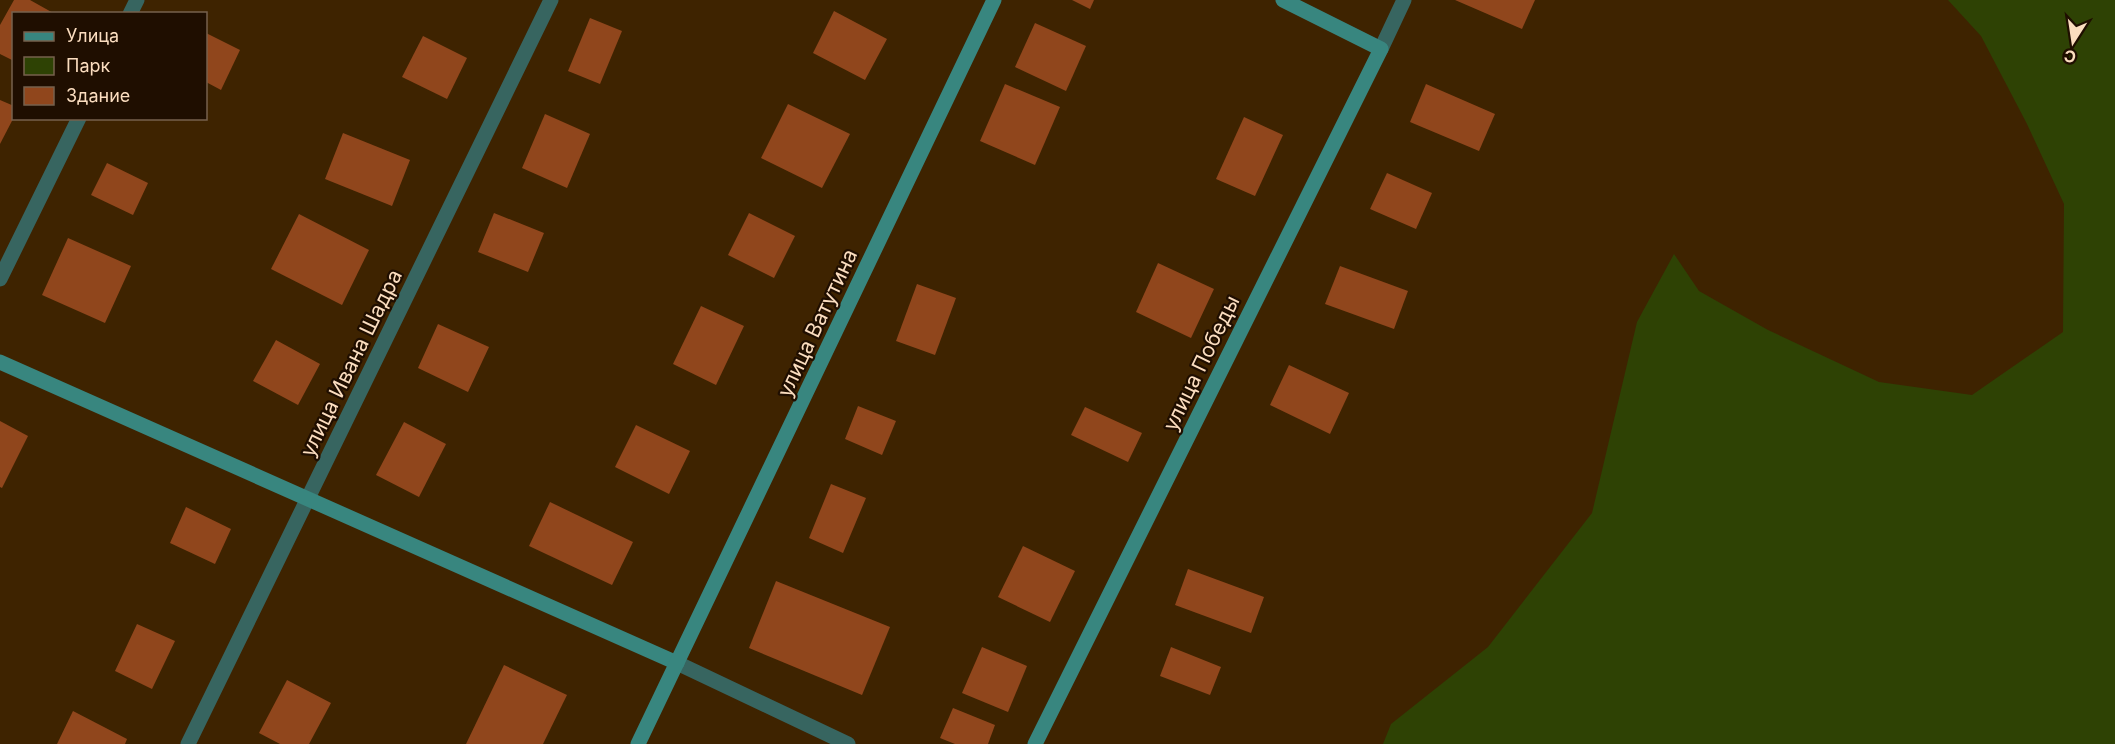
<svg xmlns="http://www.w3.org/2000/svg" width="2115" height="744" viewBox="0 0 2115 744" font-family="Inter,sans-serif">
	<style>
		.green { fill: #2e4204 }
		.building { fill: #90461c }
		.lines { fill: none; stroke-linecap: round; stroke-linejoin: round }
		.street { stroke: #376560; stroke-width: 15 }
		.secondary { stroke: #38867f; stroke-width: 15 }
		.labels { text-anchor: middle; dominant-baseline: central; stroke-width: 4.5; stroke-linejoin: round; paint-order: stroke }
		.street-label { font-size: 21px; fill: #fbddbf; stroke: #1f0e00 }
	</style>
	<rect width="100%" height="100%" fill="#3e2300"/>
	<polygon class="green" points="1948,0 2115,0 2115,744 1383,744 1391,724 1488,647 1592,513 1637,322 1674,254 1699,291 1768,330 1879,382 1972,395 2063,332 2064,204 2027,124 1981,36"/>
	<g class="building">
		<polygon points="14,0 30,0 55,14 14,14 14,61 0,54 0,25"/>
		<polygon points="1072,0 1094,0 1090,9"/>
		<polygon points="1455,0 1535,0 1522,29"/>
		<polygon points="834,11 887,39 865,80 813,53"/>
		<polygon points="590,18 622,31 600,84 568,71"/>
		<polygon points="1035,23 1086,46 1066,91 1015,67"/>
		<polygon points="206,33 240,50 221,90 206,82"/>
		<polygon points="423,36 467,58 447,99 402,77"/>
		<polygon points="1005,84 1060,107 1035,165 980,141"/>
		<polygon points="1426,84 1495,114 1479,151 1410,122"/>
		<polygon points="0,100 14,106 14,117 0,144"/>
		<polygon points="788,104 850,134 822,188 761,158"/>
		<polygon points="545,114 590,134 567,188 522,168"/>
		<polygon points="1244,117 1283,135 1255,196 1216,179"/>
		<polygon points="343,133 410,160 392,206 325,179"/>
		<polygon points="107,163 148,183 133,215 91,195"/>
		<polygon points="1387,173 1432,193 1416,229 1370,209"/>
		<polygon points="494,213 544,233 528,272 478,252"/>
		<polygon points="749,213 795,236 774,278 728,255"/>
		<polygon points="299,214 369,250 342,305 271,269"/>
		<polygon points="68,238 131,266 105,323 42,295"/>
		<polygon points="1158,263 1214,289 1191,338 1136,312"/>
		<polygon points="1340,266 1408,291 1394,329 1325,304"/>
		<polygon points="917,284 956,298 935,355 896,341"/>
		<polygon points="701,306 744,326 716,385 673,364"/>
		<polygon points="438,324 489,347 468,392 418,368"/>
		<polygon points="276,340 320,364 298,405 253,381"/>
		<polygon points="1289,365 1349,393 1330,434 1270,405"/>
		<polygon points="858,406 896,421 882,455 845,439"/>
		<polygon points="1085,407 1142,433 1128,462 1071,435"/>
		<polygon points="0,421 28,436 2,488 0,487"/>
		<polygon points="404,422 446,444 419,497 376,475"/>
		<polygon points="636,425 690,451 669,494 615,467"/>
		<polygon points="831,484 866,498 843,553 809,538"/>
		<polygon points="550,502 633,542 612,585 529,546"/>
		<polygon points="186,507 231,529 215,564 170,543"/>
		<polygon points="1023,546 1075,571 1050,622 998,597"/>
		<polygon points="1188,569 1264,597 1251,633 1175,605"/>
		<polygon points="776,581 890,627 862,695 749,648"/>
		<polygon points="137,624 175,641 152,689 115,671"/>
		<polygon points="982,647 1027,666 1008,712 962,693"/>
		<polygon points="1171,647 1221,667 1210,695 1160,676"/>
		<polygon points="504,665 567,695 543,744 466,744"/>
		<polygon points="287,680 331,703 309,744 280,744 259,733"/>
		<polygon points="953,708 995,725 988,744 955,744 940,738"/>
		<polygon points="73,711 127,739 125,744 57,744"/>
	</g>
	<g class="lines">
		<g class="street">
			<polyline points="130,14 137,0"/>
			<polyline points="1381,49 1404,0"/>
			<polyline points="0,279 79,118"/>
			<polyline points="677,663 848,744"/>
			<polyline points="188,744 551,0"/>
		</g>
		<g class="secondary">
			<polyline points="0,362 677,663"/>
			<polyline points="638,744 994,0"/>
			<polyline points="1035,744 1381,49 1283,0"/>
		</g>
	</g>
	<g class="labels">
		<g class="street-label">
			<text transform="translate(817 323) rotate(-65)">улица Ватутина</text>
			<text transform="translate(351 363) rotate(-64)">улица Ивана Шадра</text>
			<text transform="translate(1201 363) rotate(-64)">улица Победы</text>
		</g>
	</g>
	<rect x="12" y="12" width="195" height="108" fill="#1f0e00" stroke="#77614c" stroke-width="1.5"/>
	<rect x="24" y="32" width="30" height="9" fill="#38867f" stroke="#77614c" stroke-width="1.5"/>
	<text x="66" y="42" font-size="18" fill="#fbddbf">Улица</text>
	<rect x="24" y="57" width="30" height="18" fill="#2e4204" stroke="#77614c" stroke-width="1.5"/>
	<text x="66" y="72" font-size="18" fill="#fbddbf">Парк</text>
	<rect x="24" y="87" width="30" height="18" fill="#90461c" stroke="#77614c" stroke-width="1.5"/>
	<text x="66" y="102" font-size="18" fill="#fbddbf">Здание</text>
	<g transform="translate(2073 42) rotate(192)" stroke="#1f0e00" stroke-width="4.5" paint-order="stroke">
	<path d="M0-4.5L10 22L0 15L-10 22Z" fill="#fbddbf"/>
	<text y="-9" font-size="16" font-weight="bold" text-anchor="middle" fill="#fbddbf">С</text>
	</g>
</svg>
